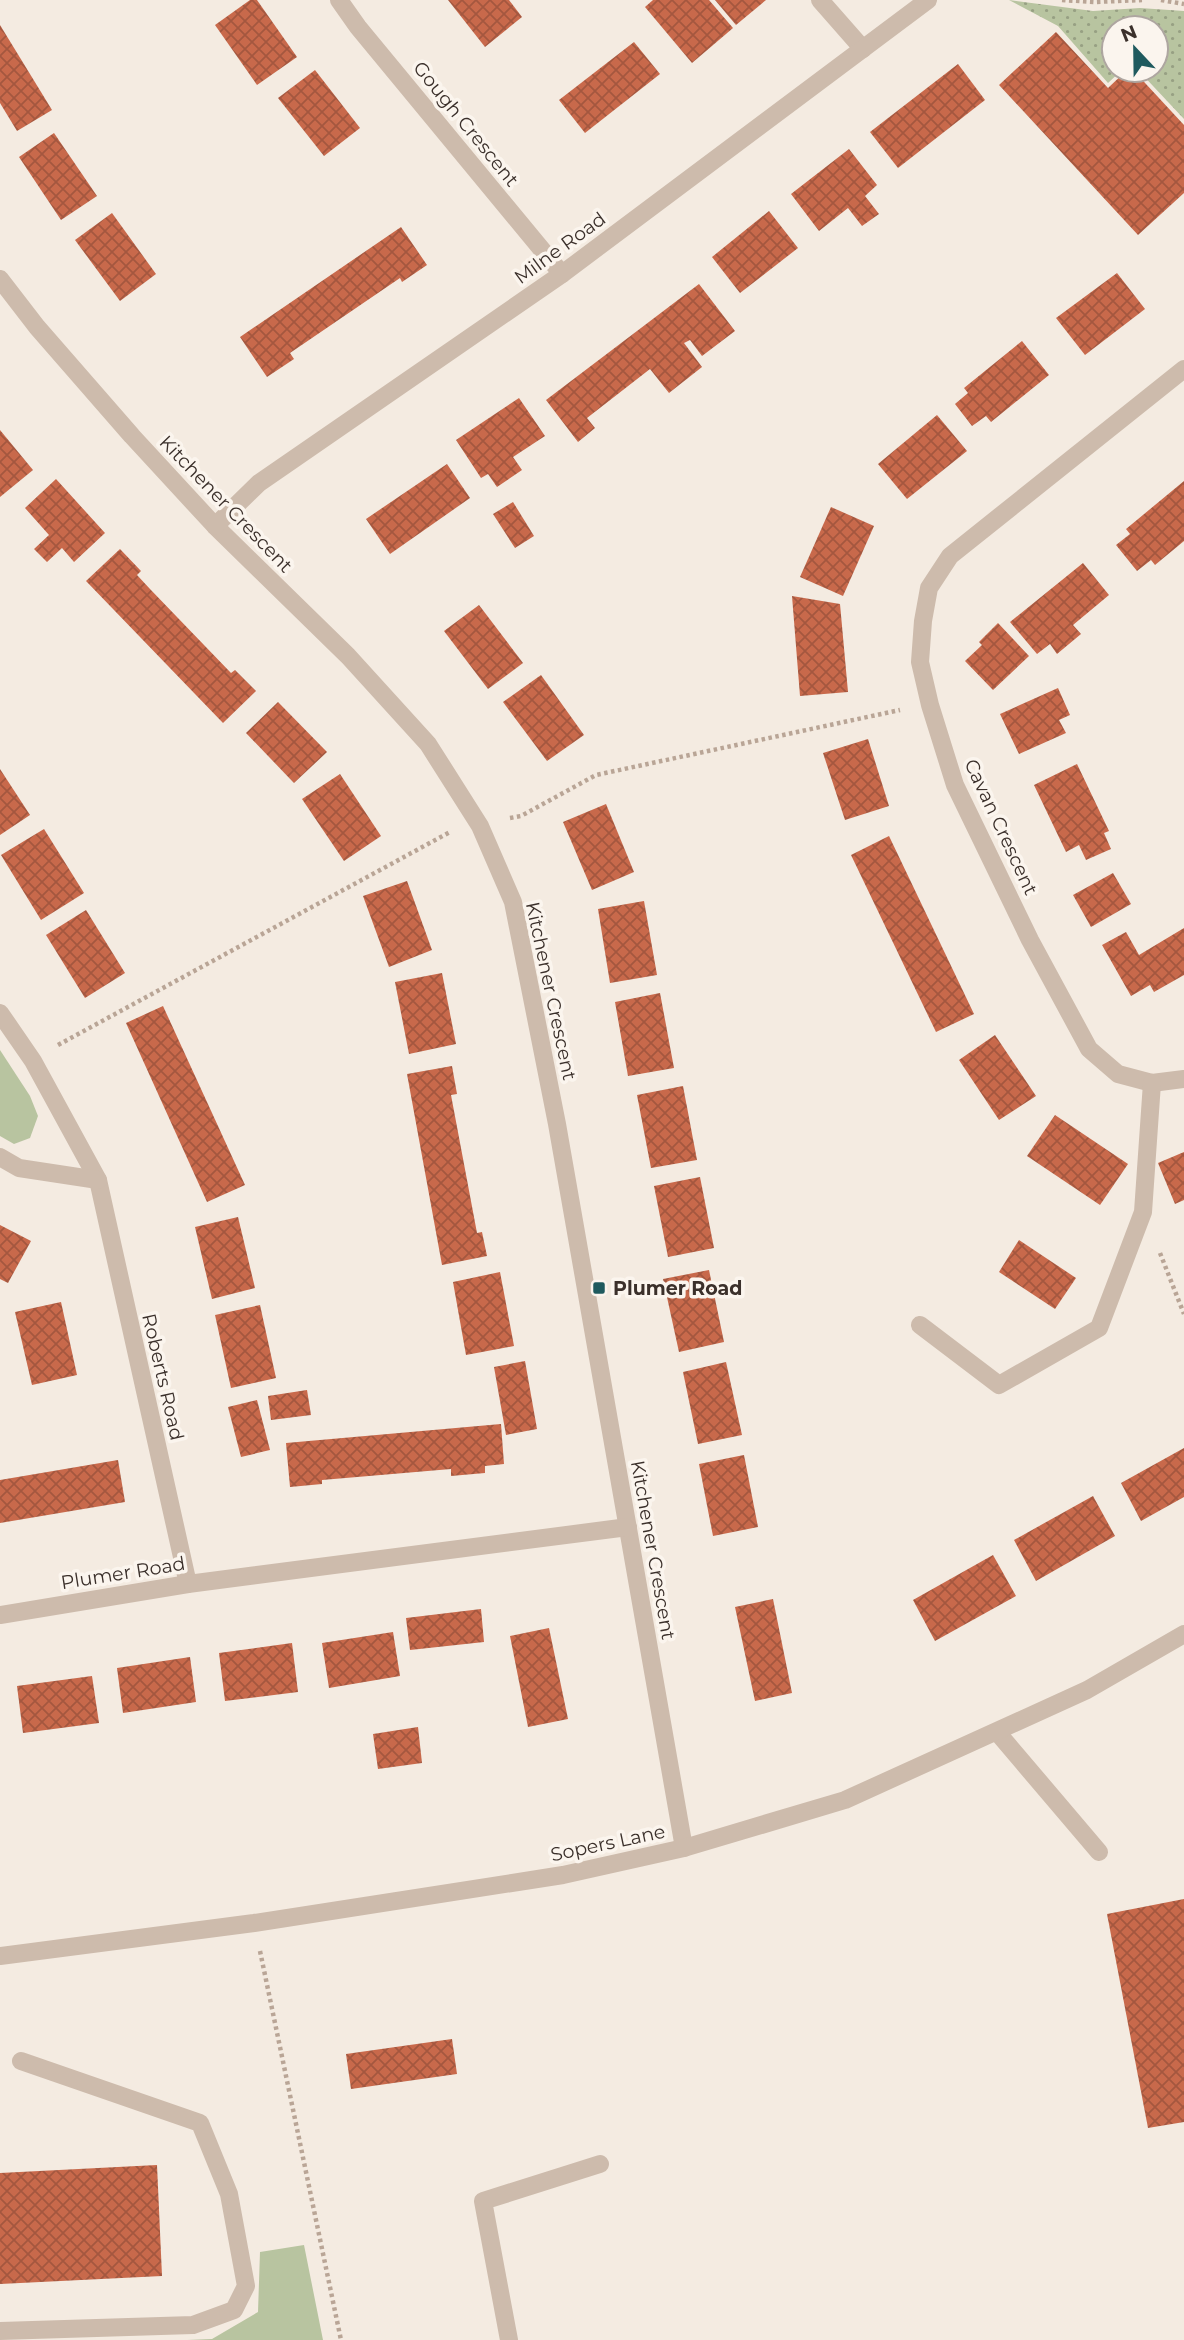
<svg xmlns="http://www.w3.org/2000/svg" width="1184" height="2340" viewBox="0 0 1184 2340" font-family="Montserrat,sans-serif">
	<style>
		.green { fill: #b8c4a0 }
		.park { fill: url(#park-dots) }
		.building { fill: url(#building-cross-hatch) }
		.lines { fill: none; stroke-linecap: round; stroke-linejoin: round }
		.path { stroke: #b9a596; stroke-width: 4.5; stroke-dasharray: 3.5 3.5; stroke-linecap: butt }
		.minor { stroke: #cdbbac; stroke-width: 18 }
		.poi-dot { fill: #1f5a5e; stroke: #fbf5ee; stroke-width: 2.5 }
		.labels { text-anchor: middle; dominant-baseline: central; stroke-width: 7; stroke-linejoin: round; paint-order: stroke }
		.street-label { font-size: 19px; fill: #3b302b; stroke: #fbf5ee }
		.poi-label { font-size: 19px; font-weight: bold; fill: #3b302b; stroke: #fbf5ee; text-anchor: start }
	</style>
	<defs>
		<pattern id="park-dots" width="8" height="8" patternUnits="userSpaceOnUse" patternTransform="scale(1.75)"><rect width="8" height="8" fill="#b8c4a0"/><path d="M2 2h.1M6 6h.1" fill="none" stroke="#97a083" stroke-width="1.8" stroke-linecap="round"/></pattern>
		<pattern id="building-cross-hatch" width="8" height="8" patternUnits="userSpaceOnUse" patternTransform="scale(1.75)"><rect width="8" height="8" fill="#c8694b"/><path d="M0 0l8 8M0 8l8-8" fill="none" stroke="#a4573f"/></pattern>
	</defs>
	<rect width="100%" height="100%" fill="#f4ebe1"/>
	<g class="green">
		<polygon points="0,1050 30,1096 38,1116 30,1138 14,1144 0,1136"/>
		<polygon points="304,2245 323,2340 187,2340 212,2339 258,2312 260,2252"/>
	</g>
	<polygon class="park" points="1009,0 1093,11 1140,8 1184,11 1184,119 1138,70 1156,70 1156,28 1114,28 1114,70 1122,70 1108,83 1058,26"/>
	<g class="building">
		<polygon points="250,0 257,0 297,57 257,85 215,25"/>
		<polygon points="448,0 509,0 522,17 485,47"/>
		<polygon points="653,0 709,0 733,28 692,63 645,7"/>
		<polygon points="715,0 766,0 736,25"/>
		<polygon points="0,25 52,110 17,131 0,103"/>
		<polygon points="1056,32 1108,88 1127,70 1133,70 1184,125 1184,193 1138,235 999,85"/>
		<polygon points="634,42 660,74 585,133 559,100"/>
		<polygon points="958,64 985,100 898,168 870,132"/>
		<polygon points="315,70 360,128 324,156 278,98"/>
		<polygon points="54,133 97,196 61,220 19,157"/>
		<polygon points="849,149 877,185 865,196 879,214 862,226 848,208 819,231 791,194"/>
		<polygon points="769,211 798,248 740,293 712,257"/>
		<polygon points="112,213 156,274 120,301 75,240"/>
		<polygon points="401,227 427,265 402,282 400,278 290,353 294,359 267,377 240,337"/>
		<polygon points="1117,273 1145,309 1085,355 1056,318"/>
		<polygon points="699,284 735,331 702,356 690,340 684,343 702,367 669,393 650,369 587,418 595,428 578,442 546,400"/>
		<polygon points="1022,341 1049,375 991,422 986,416 972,426 955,404 968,393 964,388"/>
		<polygon points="519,398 545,436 513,457 522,470 497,487 488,474 481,478 456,440"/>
		<polygon points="937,415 967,451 907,499 878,464"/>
		<polygon points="0,430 33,470 0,497"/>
		<polygon points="447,464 470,498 390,554 366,519"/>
		<polygon points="56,479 105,533 74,562 62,548 47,562 34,549 49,535 25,508"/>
		<polygon points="1184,481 1184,541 1155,565 1151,560 1137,571 1116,545 1130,534 1126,529"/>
		<polygon points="513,502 534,536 515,548 493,514"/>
		<polygon points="831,507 874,526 843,596 800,577"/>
		<polygon points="120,549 141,571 137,575 150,589 231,673 235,670 256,691 223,723 86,581"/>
		<polygon points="1083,563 1109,595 1073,625 1081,634 1057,654 1050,644 1037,654 1010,622"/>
		<polygon points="792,596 840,604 848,692 800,696"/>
		<polygon points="479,605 523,663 488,689 444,631"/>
		<polygon points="998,623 1029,656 993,690 965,661 982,645 979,642"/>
		<polygon points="541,675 584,735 547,761 503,702"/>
		<polygon points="1058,688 1070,715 1059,720 1066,733 1019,754 1000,714"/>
		<polygon points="278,702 327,752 294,783 246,733"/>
		<polygon points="868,739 889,806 845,820 823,753"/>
		<polygon points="1077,764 1109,831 1104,833 1111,849 1086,860 1079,845 1066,852 1034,785"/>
		<polygon points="0,769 30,815 0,835"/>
		<polygon points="340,774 381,836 344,861 302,799"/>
		<polygon points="606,804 634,872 592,890 563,822"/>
		<polygon points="44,829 84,893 41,920 1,855"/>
		<polygon points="889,836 974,1014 936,1032 851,855"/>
		<polygon points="1113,873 1131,904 1091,927 1073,895"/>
		<polygon points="407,881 432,950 389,967 363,896"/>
		<polygon points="644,901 657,975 610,983 598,909"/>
		<polygon points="86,910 125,973 85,998 46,935"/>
		<polygon points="1184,928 1184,975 1154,992 1150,985 1131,996 1102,945 1126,932 1139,955"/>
		<polygon points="442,973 456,1044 409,1054 395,982"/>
		<polygon points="660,993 674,1068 628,1076 615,1002"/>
		<polygon points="163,1006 245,1185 207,1202 126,1023"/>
		<polygon points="995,1035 1036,1096 999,1120 959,1060"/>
		<polygon points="452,1066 457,1094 451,1095 477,1233 482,1232 487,1256 442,1265 407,1074"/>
		<polygon points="683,1086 697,1160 651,1168 637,1095"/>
		<polygon points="1055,1115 1128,1164 1100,1205 1027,1156"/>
		<polygon points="1184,1152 1184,1200 1175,1204 1158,1163"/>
		<polygon points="700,1177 714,1248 668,1257 654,1186"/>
		<polygon points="238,1217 255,1288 212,1299 195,1227"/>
		<polygon points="0,1225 31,1241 8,1283 0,1279"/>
		<polygon points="1019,1240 1076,1278 1055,1309 999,1272"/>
		<polygon points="709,1270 724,1342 679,1352 663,1279"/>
		<polygon points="500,1272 514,1346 466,1355 453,1282"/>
		<polygon points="61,1302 77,1375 32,1385 15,1312"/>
		<polygon points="260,1305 276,1378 231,1388 215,1315"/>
		<polygon points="525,1361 537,1429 506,1435 494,1367"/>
		<polygon points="726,1362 742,1435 698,1444 683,1372"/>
		<polygon points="307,1390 311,1415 271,1420 268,1396"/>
		<polygon points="257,1400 270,1450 241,1457 228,1407"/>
		<polygon points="501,1424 504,1464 485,1466 485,1473 451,1476 451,1469 322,1480 322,1484 290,1487 286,1443"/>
		<polygon points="1184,1448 1184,1497 1141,1521 1121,1483"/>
		<polygon points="744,1455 758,1527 713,1536 699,1464"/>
		<polygon points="118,1460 125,1502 0,1523 0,1480"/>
		<polygon points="1093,1496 1115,1536 1036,1581 1014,1540"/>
		<polygon points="993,1555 1016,1596 935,1641 913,1600"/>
		<polygon points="773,1599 792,1693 755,1701 735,1607"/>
		<polygon points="481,1609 484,1642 410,1650 406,1618"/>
		<polygon points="549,1628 568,1719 528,1727 510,1636"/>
		<polygon points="393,1632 400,1676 329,1688 322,1643"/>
		<polygon points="292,1643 298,1692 225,1701 219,1653"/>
		<polygon points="190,1657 196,1702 123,1713 117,1668"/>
		<polygon points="92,1676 99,1723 23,1733 17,1686"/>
		<polygon points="418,1727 422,1763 378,1769 373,1734"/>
		<polygon points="1184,1899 1184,2122 1148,2128 1107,1914"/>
		<polygon points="452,2039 457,2074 351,2089 346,2054"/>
		<polygon points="157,2165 162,2276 0,2284 0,2173"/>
	</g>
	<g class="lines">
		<g class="path">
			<polyline points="1062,0 1095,2 1142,0"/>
			<polyline points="1161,0 1184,4"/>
			<polyline points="510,818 521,816 596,775 900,710"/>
			<polyline points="58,1045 450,832"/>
			<polyline points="1160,1253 1184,1314"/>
			<polyline points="260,1951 341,2340"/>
		</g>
		<g class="minor">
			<polyline points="339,0 358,27 562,274"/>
			<polyline points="820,0 863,49"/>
			<polyline points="0,279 37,327 132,436 215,526 348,656 428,744 480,826 513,902 557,1124 684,1848"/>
			<polyline points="1184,369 950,556 929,588 923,621 920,662 930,705 955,785 1030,940 1089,1049 1118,1074 1152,1083 1184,1079"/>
			<polyline points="215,526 259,483 562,274 928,0"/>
			<polyline points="0,1013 33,1061 98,1180 188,1584"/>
			<polyline points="0,1157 19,1168 98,1180"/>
			<polyline points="920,1325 999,1385 1099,1328 1143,1212 1152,1083"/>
			<polyline points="0,1615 188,1584 628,1527"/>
			<polyline points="997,1732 1099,1852"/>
			<polyline points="0,1956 254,1923 563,1875 684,1848 845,1800 1087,1690 1184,1634"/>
			<polyline points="0,2331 193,2325 234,2310 246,2286 229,2194 200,2123 21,2061"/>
			<polyline points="509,2340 483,2201 600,2164"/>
		</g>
	</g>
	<rect class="poi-dot" x="592" y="1281" width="14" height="14" rx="3.5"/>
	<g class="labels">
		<g class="street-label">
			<text transform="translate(466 124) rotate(51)">Gough Crescent</text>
			<text transform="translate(560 248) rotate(-36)">Milne Road</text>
			<text transform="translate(226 504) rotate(46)">Kitchener Crescent</text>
			<text transform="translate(1001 827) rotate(65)">Cavan Crescent</text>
			<text transform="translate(551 991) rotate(78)">Kitchener Crescent</text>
			<text transform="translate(163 1377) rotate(77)">Roberts Road</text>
			<text transform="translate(653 1550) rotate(80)">Kitchener Crescent</text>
			<text transform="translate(123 1573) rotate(-9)">Plumer Road</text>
			<text transform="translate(608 1843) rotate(-12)">Sopers Lane</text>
		</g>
		<g class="poi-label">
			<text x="613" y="1288">Plumer Road</text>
		</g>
	</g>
	<g transform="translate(1135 49) rotate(338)"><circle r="33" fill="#fbf5ee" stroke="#aea6a0" stroke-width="2"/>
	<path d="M0-5L12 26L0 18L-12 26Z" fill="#1f5a5e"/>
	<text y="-10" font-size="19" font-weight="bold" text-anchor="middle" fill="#3b302b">N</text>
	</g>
</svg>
